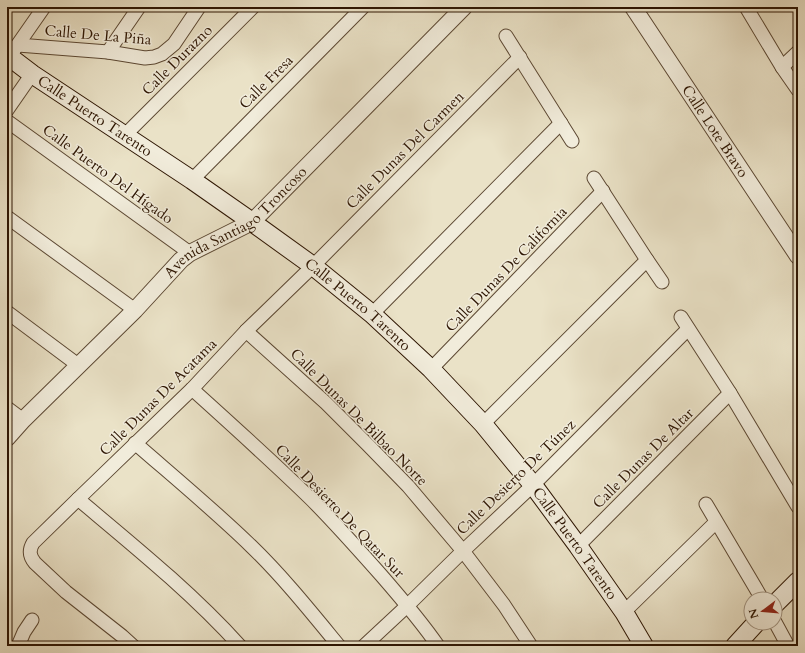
<svg xmlns="http://www.w3.org/2000/svg" width="805" height="653" viewBox="0 0 805 653" font-family="Cardo,serif">
	<style>
		.lines { fill: none; stroke-linecap: round; stroke-linejoin: round }
		.minor-casing { stroke: #5c4833; stroke-width: 15 }
		.tertiary-casing { stroke: #5c4833; stroke-width: 18 }
		.secondary-casing { stroke: #2d1502; stroke-width: 20 }
		.minor { stroke: #f1ecdb; stroke-width: 13 }
		.tertiary { stroke: #f1ecdb; stroke-width: 16 }
		.secondary { stroke: #f1ecdb; stroke-width: 18 }
		.labels { text-anchor: middle; dominant-baseline: central; stroke-width: 3; stroke-linejoin: round; paint-order: stroke }
		.street-label { font-size: 15px; fill: #2d1502; stroke: #f1ecdb }
	</style>
	<rect width="100%" height="100%" fill="#eae2c7"/>
	<filter id="stains"><feTurbulence type="fractalNoise" baseFrequency=".005" numOctaves="4"/><feColorMatrix values="0 0 0 0 .2 0 0 0 0 .09 0 0 0 0 .02 0 0 0 .5 -.17"/></filter>
	<radialGradient id="worn" r=".72"><stop offset=".6" stop-color="#630" stop-opacity="0"/><stop offset="1" stop-color="#630" stop-opacity=".3"/></radialGradient>
	<g class="lines">
		<g class="minor-casing">
			<g id="minor">
				<polyline points="746,7 782,67 798,90"/>
				<polyline points="506,36 572,141"/>
				<polyline points="18,45 108,52 145,58 154,57 162,54 174,44 199,7"/>
				<polyline points="14,50 44,7"/>
				<polyline points="108,52 139,7"/>
				<polyline points="782,67 798,52"/>
				<polyline points="7,110 32,74"/>
				<polyline points="7,121 190,253"/>
				<polyline points="124,136 253,7"/>
				<polyline points="594,178 647,260 662,282"/>
				<polyline points="192,180 363,7"/>
				<polyline points="7,217 135,310"/>
				<polyline points="7,312 78,365"/>
				<polyline points="372,314 561,123"/>
				<polyline points="681,317 730,393 798,507"/>
				<polyline points="246,331 326,403 368,445 408,486 463,551 504,605 531,646"/>
				<polyline points="431,369 603,191"/>
				<path d="M192,389C232,425 272,461 311,499C335,523 358,549 381,575C401,598 421,621 438,646"/>
				<polyline points="7,408 23,420"/>
				<polyline points="483,424 647,260"/>
				<path d="M135,443C174,477 214,510 251,546C283,577 311,612 339,646"/>
				<path d="M78,499C134,546 191,592 240,646"/>
				<polyline points="706,504 762,599"/>
				<polyline points="578,546 730,393"/>
				<polyline points="624,612 716,522"/>
				<polyline points="775,622 788,646"/>
				<polyline points="18,646 24,632 32,620"/>
				<path d="M133,646L122,636L66,592L35,563C29,556 29,550 33,543L78,499L192,389L246,331L313,266L520,57"/>
				<polyline points="364,646 407,606 463,551 533,485 688,329"/>
			</g>
		</g>
		<g class="tertiary-casing">
			<g id="tertiary">
				<path id="s1" d="M633,7L798,256"/>
				<path id="s2" d="M7,438L23,420L135,310L181,260L190,253L252,222L464,7"/>
			</g>
		</g>
		<g class="secondary-casing">
			<g id="secondary">
				<path id="s3" d="M7,55L32,74L192,180L252,222L313,266L372,314L431,369L483,424L533,485L578,546L624,612L644,646"/>
				<polyline points="775,604 798,581"/>
				<polyline points="735,646 756,623"/>
			</g>
		</g>
		<use href="#minor" class="minor"/>
		<use href="#tertiary" class="tertiary"/>
		<use href="#secondary" class="secondary"/>
	</g>
	<g class="labels">
		<g class="street-label">
			<text transform="translate(98 35) rotate(5)">Calle De La Piña</text>
			<text transform="translate(177 60) rotate(-45)">Calle Durazno</text>
			<text transform="translate(266 82) rotate(-45)">Calle Fresa</text>
			<text stroke="none"><textPath href="#s3" startOffset="107">Calle Puerto Tarento</textPath></text>
			<text stroke="none"><textPath href="#s1" startOffset="149">Calle Lote Bravo</textPath></text>
			<text transform="translate(405 150) rotate(-45)">Calle Dunas Del Carmen</text>
			<text transform="translate(108 174) rotate(36)">Calle Puerto Del Hígado</text>
			<text stroke="none"><textPath href="#s2" startOffset="316">Avenida Santiago Troncoso</textPath></text>
			<text transform="translate(506 269) rotate(-46)">Calle Dunas De California</text>
			<text stroke="none"><textPath href="#s3" startOffset="431">Calle Puerto Tarento</textPath></text>
			<text transform="translate(158 397) rotate(-45)">Calle Dunas De Acatama</text>
			<text transform="translate(359 417) rotate(45)">Calle Dunas De Bilbao Norte</text>
			<text transform="translate(643 458) rotate(-45)">Calle Dunas De Altar</text>
			<text transform="translate(516 477) rotate(-44)">Calle Desierto De Túnez</text>
			<text transform="translate(340 511) rotate(46)">Calle Desierto De Qatar Sur</text>
			<text stroke="none"><textPath href="#s3" startOffset="755">Calle Puerto Tarento</textPath></text>
		</g>
	</g>
	<rect width="805" height="653" fill="none" stroke="#eae2c7" stroke-width="24"/>
	<rect x="8" y="8" width="789" height="637" fill="none" stroke="#2d1502" stroke-width="2"/>
	<rect x="12" y="12" width="781" height="629" fill="none" stroke="#2d1502"/>
	<g transform="translate(763 611) rotate(254)"><circle r="19" fill="#f1ecdb" stroke="#a39684"/>
	<path d="M0-3L7 15L0 10L-7 15Z" fill="#8f2418"/>
	<text y="-6" font-size="11" font-weight="bold" text-anchor="middle" fill="#2d1502">N</text>
	</g>
	<rect width="100%" height="100%" filter="url(#stains)"/>
	<rect width="100%" height="100%" fill="url(#worn)"/>
</svg>
